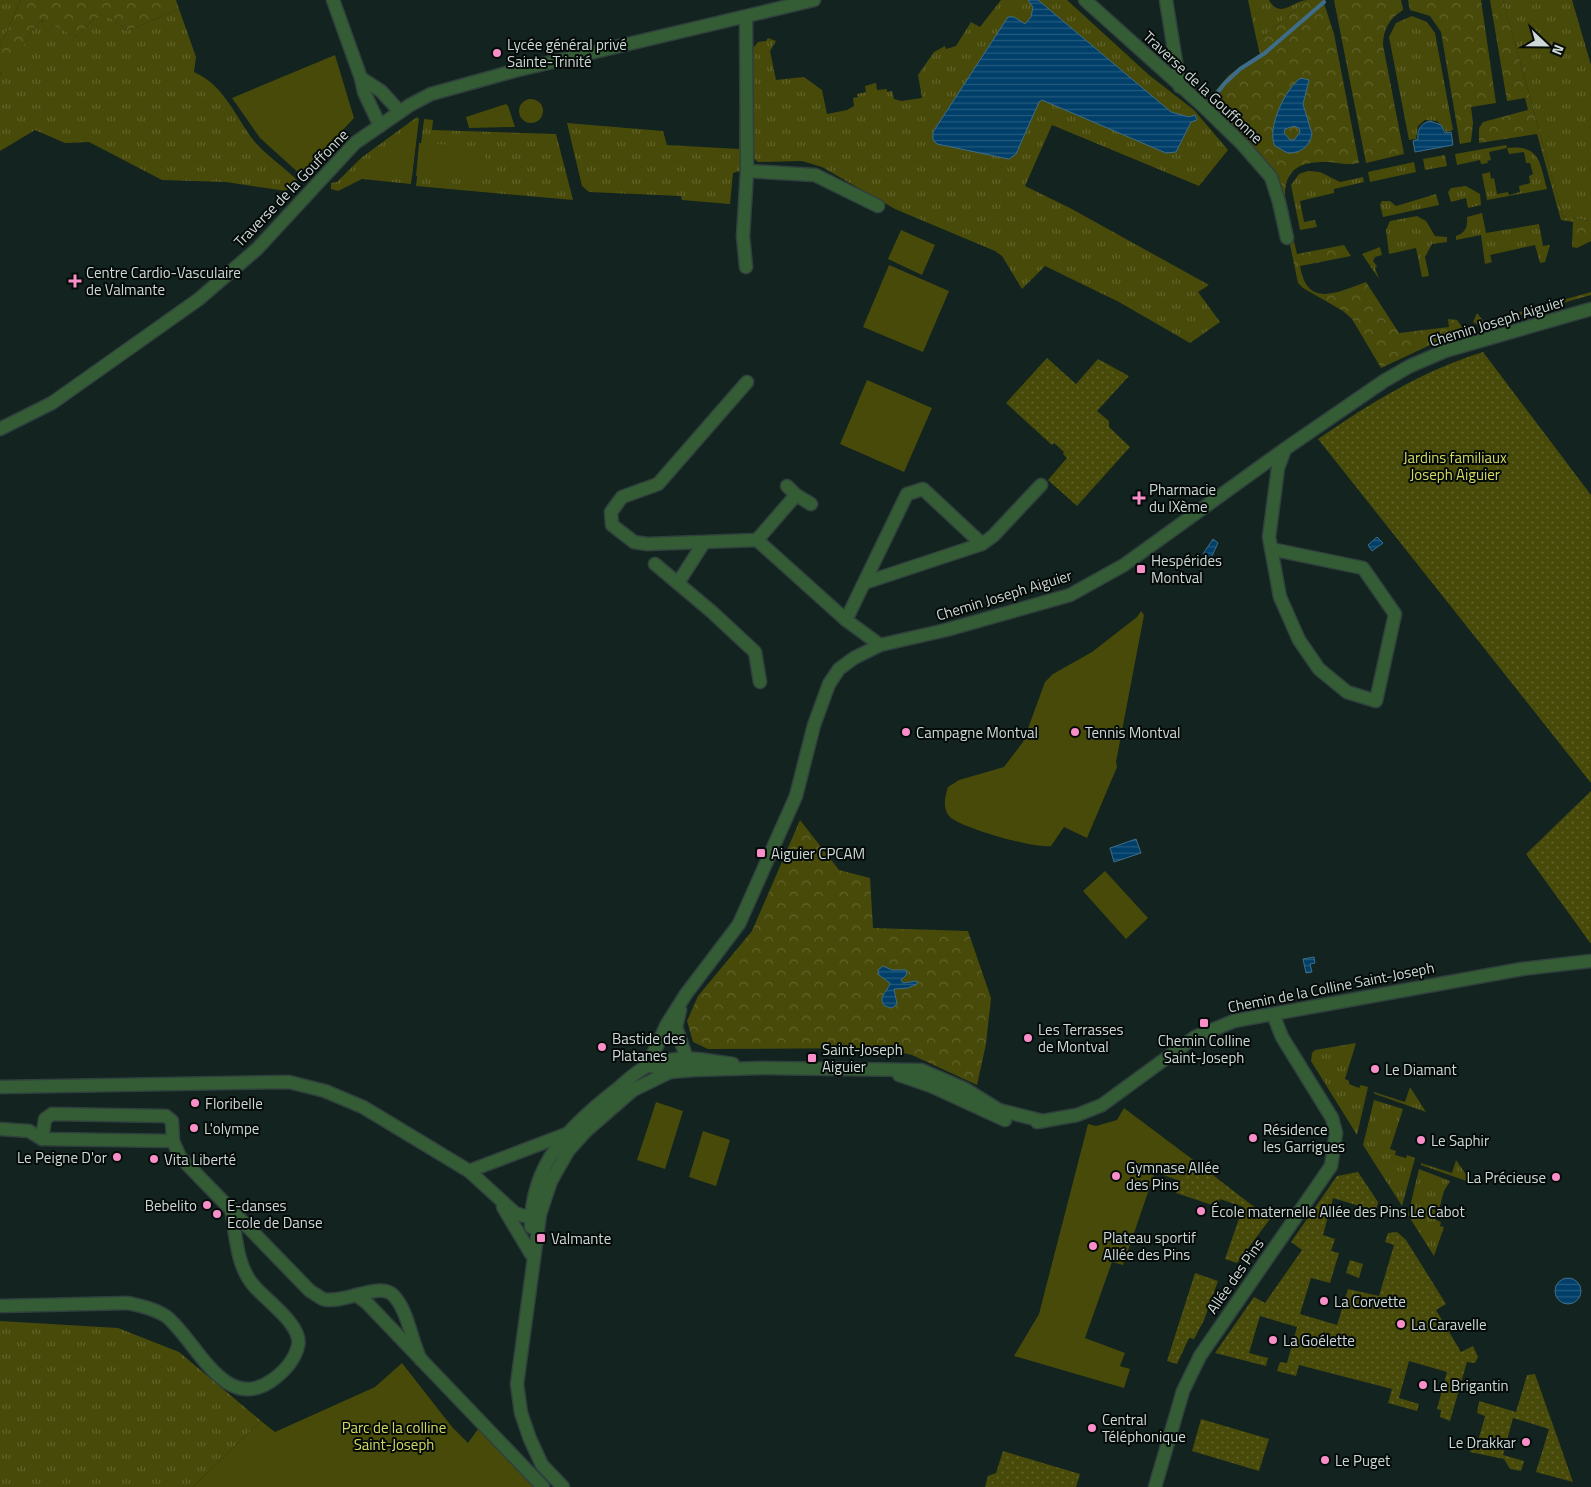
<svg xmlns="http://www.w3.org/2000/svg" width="1591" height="1487" viewBox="0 0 1591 1487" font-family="'Titillium Web',sans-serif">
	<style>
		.grass { fill: url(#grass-tufts) }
		.forest { fill: url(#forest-crowns) }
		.park { fill: #484a09 }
		.garden { fill: url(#garden-dots) }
		.water { fill: url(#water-rules); stroke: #3e6d8a; fill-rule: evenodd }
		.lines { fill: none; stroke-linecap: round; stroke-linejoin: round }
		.stream { stroke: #3e6d8a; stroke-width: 4 }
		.minor-casing { stroke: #30403d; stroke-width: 15 }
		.tertiary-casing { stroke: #30403d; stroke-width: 15 }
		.minor { stroke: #345d36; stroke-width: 12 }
		.tertiary { stroke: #345d36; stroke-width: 12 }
		.poi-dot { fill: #f98fc8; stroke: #050b09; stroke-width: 2 }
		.labels { text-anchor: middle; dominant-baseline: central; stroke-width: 4; stroke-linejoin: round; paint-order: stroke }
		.poi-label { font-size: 15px; fill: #ced8d6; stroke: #050b09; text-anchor: start }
		.street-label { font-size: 15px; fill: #ced8d6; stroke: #050b09 }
		.park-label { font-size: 15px; fill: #d5d95f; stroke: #050b09 }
	</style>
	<defs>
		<pattern id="grass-tufts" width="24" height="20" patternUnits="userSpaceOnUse" patternTransform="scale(1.25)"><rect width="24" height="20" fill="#484a09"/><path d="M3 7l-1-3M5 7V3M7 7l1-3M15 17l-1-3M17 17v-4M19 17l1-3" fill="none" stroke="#61632c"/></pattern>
		<pattern id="forest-crowns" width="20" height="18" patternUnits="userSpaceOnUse" patternTransform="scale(1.25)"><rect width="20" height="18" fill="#484a09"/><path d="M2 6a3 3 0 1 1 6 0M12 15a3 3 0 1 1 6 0" fill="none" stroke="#61632c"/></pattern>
		<pattern id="garden-dots" width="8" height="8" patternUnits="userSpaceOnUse" patternTransform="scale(1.25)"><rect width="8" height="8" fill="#484a09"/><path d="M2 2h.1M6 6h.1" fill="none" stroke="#61632c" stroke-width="1.8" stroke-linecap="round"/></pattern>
		<pattern id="water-rules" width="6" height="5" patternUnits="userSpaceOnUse" patternTransform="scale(1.25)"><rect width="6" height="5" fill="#003f69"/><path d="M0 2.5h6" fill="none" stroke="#245a7e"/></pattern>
	</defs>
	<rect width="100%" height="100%" fill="#122320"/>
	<g class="grass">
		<polygon points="0,0 21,0 0,46"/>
		<polygon points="1001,0 1067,0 1149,75 1194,110 1228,150 1199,186 1052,125 1025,186 1070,208 1209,285 1198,292 1220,322 1190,343 1119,302 1045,266 1022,289 1002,256 995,251 895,209 822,167 802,161 758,162 751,156 752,46 754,47 758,42 766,41 768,38 776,41 770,51 776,80 804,77 822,90 827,114 847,110 854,106 853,98 858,97 857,94 866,92 865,86 876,83 877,90 887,89 887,92 892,91 894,99 901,101 922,98 918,75 934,52 945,46 946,49 956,46 971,22 980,27"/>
		<path d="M1248,0H1269C1280,20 1294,0 1307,0L1257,42Z"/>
		<polygon points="1503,0 1572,0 1591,65 1591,221 1563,217"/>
		<path d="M179,9L196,57L194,72C224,85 235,116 254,141C266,155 284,167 297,180L286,191L226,182L162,180L89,142L65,143L35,130L0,151V76L7,61L22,48L36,24L44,20L76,37L95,18H111L127,31Z"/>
		<polygon points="1412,16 1427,22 1435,33 1453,130 1446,132 1437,121 1425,120 1418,126 1416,139 1409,140 1389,37 1396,23"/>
		<polygon points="740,33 742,35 743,160 740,171 733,173 730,204 682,200 681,196 589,192 582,186 567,123 663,131 667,145 739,149"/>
		<polygon points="417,117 419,119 411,184 362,179 338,191 331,189 331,183 337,182 361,158"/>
		<polygon points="424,119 433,120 432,130 556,134 573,200 416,186"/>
		<path d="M1506,145L1507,148C1540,144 1540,163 1547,189L1487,200L1482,174L1490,172L1491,179L1494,178L1497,194L1508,192L1509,195L1520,192L1519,186L1530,183L1529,176L1533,174L1530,163H1526L1524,152L1509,154L1507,148L1489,152L1491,160L1487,161L1488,163L1481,164L1480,160L1457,165L1455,154Z"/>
		<polygon points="1445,155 1447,166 1425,170 1423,159"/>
		<polygon points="1414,162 1416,172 1370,182 1368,172"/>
		<polygon points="1308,171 1320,172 1340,182 1363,177 1364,182 1334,189 1334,193 1300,201 1304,222 1315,220 1317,227 1300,230 1291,185 1299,174"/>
		<polygon points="1466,186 1480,194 1481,205 1468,208 1466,198 1451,202 1448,192 1451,188"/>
		<polygon points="1436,194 1439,205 1383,217 1380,205 1382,201 1390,201 1396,206"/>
		<path d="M1482,213L1486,233L1539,224L1543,246L1550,245L1545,262L1540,263L1535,245L1490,255L1492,262L1485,264L1481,235L1456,240V236C1466,233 1468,226 1467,217Z"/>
		<polygon points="1417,216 1426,221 1435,236 1447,237 1447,242 1432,244 1425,257 1429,276 1422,277 1416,248 1389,254 1386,230 1390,221"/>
		<polygon points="1380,247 1382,255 1375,257 1373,261 1377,266 1375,268 1379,279 1362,254"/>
		<polygon points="1356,1043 1345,1079 1349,1081 1349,1084 1359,1088 1361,1085 1368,1087 1357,1135 1311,1061 1312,1053 1315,1050"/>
		<polygon points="1410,1087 1426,1112 1375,1094 1374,1092 1405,1102"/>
		<polygon points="1374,1100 1403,1109 1390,1149 1396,1151 1395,1155 1406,1158 1407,1155 1415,1158 1402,1206 1363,1145"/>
		<polygon points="1456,1160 1472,1183 1421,1165 1421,1163 1452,1173"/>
		<polygon points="1419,1169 1450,1181 1444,1191 1436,1220 1441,1222 1440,1226 1444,1227 1434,1256 1408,1215"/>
		<polygon points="0,1321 118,1328 179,1352 261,1421 193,1487 0,1487"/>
	</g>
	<g class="forest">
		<path d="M21,0H176L179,9L127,31L111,18H95L76,37L43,20C31,26 30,38 22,48C11,60 8,59 0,76V46Z"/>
		<path d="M1307,0H1323L1334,34L1359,163C1345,166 1338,162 1325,162C1263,160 1290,219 1297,254L1344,245L1351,256L1300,266C1307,309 1338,292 1366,282L1399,333L1449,327L1448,319L1457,320L1462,327L1460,331L1381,368L1352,319L1343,311L1303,288L1298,283L1280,197L1209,107L1215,100L1211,96L1229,75L1260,54L1257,42Z"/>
		<path d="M1334,0H1401L1403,10C1390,18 1383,29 1383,45L1404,154L1366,163Z"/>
		<polygon points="1408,0 1481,0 1496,103 1471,107 1473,123 1471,142 1460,144 1441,32 1430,16 1410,10"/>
		<polygon points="1490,0 1503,0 1563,217 1591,221 1591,241 1577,248 1572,247 1573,222 1561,220 1537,134 1479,143 1479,128 1483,122 1528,110 1525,98 1507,101"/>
		<polygon points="1591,292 1591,295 1480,326 1473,322 1477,313 1484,322"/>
		<polygon points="800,820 839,870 870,878 873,928 968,931 991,998 986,1044 977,1085 912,1055 881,1048 708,1049 693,1042 687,1021 698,996 752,931"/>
	</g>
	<g class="park">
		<polygon points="335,55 354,118 301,175 260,138 232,98"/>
		<circle cx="531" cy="111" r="12"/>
		<polygon points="506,104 508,106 515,127 469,128 466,117"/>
		<polygon points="417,130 412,176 365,170 391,141"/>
		<polygon points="419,143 486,147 483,181 416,176"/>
		<polygon points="901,230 935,245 922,275 888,259"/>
		<polygon points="889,265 949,291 923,352 863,327"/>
		<polygon points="867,380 932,408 904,472 840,444"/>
		<path d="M1141,611L1144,615L1116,762L1117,767L1087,838L1064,827L1051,846C1034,849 962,828 950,817C942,809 945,796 948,787L959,780L1004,767L1023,742L1045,682L1053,674L1092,652L1137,617Z"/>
		<polygon points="1105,871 1148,918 1126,939 1083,891"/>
		<polygon points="656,1102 683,1111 665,1169 637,1160"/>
		<polygon points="1124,1108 1188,1156 1180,1181 1155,1172 1123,1265 1112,1262 1085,1338 1125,1353 1120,1366 1130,1369 1124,1388 1014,1356 1039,1314 1088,1124 1096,1126 1117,1120"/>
		<polygon points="703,1131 730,1140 716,1186 689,1177"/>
		<polygon points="402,1363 452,1427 468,1443 478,1429 534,1487 193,1487 261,1421 275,1432 375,1387"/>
	</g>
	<g class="garden">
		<path d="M1483,352L1591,495V783L1318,439C1372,402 1420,372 1483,352Z"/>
		<polygon points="1047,358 1076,384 1098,359 1129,376 1097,411 1109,421 1109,427 1130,447 1077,506 1048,480 1067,458 1063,454 1064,452 1054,443 1052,445 1006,403"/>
		<polygon points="1591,791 1591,944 1526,854"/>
		<polygon points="1188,1156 1270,1219 1237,1263 1225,1259 1243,1207 1220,1199 1218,1207 1176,1193"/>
		<polygon points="1358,1172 1378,1202 1376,1211 1333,1198 1323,1235 1335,1239 1331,1251 1339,1253 1330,1283 1311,1278 1300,1314 1337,1325 1348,1289 1379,1296 1394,1245 1385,1242 1388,1233 1397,1232 1406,1240 1446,1304 1436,1310 1461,1352 1473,1346 1478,1357 1475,1363 1467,1362 1450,1421 1440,1417 1441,1410 1437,1409 1447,1372 1409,1361 1399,1398 1419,1404 1417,1411 1388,1403 1392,1389 1299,1365 1296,1376 1277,1371 1280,1362 1287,1363 1297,1327 1260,1316 1249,1353 1268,1358 1266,1366 1215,1353 1254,1297 1265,1303 1302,1250 1291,1242 1337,1176"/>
		<polygon points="1350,1260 1363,1264 1359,1278 1346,1273"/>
		<polygon points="1195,1273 1218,1281 1204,1320 1194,1339 1189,1338 1177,1364 1167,1361"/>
		<polygon points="1535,1374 1573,1482 1536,1472 1549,1429 1513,1418 1503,1455 1524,1461 1521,1471 1510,1469 1504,1459 1470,1452 1472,1444 1477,1445 1485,1416 1477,1413 1479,1401 1516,1412 1527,1375"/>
		<polygon points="1201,1419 1269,1439 1259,1471 1192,1451"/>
		<polygon points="1003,1451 1080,1474 1076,1487 985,1487 988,1476 996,1473"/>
	</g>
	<g class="water">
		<polygon points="1028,0 1038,0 1171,112 1189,117 1195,115 1197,120 1191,122 1176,152 1166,153 1042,100 1039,102 1016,154 1009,159 937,144 933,140 933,132 1008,17 1014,17 1025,24 1031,17 1033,7"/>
		<path d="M1301,78L1309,80L1303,104L1312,134C1309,147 1301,153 1288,153L1275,146C1266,129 1286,87 1301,78ZM1294,126L1299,128L1300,132L1294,140H1290L1284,133L1285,129Z"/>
		<path d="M1430,121L1441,125L1445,133L1451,132L1453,145L1415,152L1413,141L1418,139C1417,130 1420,124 1430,121Z"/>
		<polygon points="1377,537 1383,543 1372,551 1368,545"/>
		<polygon points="1213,539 1218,543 1212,556 1207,558 1203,554"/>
		<polygon points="1136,839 1141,853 1114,862 1110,848"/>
		<polygon points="1314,957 1315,963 1310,964 1312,972 1306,973 1303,959"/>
		<path d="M883,966L892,970H906L907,974L901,980L903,983L917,981V984L908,988L894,989L897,1004L892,1008L885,1006C877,997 887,993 890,983L879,975L878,970Z"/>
		<circle cx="1568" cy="1291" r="13"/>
	</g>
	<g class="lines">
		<polyline class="stream" points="1213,98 1225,83 1240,69 1265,53 1324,2"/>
		<g class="minor-casing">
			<g id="minor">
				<polyline points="333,0 361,78"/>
				<polyline points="1085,0 1202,105 1243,145 1271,177 1279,202 1287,238"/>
				<polyline points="1166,0 1180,87"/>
				<polyline points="380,126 364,92 361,78 381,91 400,112"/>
				<polyline points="747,171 815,175 878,206"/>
				<polyline points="746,267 743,236 747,171 746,17"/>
				<polyline points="747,382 658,484 622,497 611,512 612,525 634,542 647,544 757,540 846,620 880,645"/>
				<polyline points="0,429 52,403 199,299 257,249 355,143 410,105 431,94 514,71 814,0"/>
				<polyline points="787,486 796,495 811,504"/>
				<polyline points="757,540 796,495"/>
				<polyline points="1271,549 1363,568 1395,614 1376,701 1347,692 1319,669 1299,640 1280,597 1269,537 1278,468 1285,449"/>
				<polyline points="655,564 712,612 755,652 760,682"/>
				<polyline points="867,582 982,544 993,536 1041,485"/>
				<polyline points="678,583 703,544"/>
				<polyline points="846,620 907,494 923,489 982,544"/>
				<polyline points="680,1066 686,1056 676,1027 680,1010"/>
				<polyline points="670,1072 648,1065 667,1024 686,994 739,924 796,796 814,725 829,684 839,669 854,658 880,645 946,630 1070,595 1124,565 1285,449 1384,381 1410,366 1445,351 1591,309"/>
				<polyline points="0,1087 289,1082 325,1091 363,1107 469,1171 515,1213 524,1216 540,1214"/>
				<polyline points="0,1129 29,1131 42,1139 173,1141"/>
				<path d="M42,1139L45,1119L52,1114L166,1116L172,1121L173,1141L180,1157L310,1291C314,1293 319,1297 323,1299C343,1305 380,1280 394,1296C409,1313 411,1341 421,1360"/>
				<polyline points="469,1171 569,1133"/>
				<polyline points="503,1207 531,1254"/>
				<polyline points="356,1295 367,1303 543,1487"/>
				<path d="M0,1306L128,1303C141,1306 156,1309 167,1317C197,1342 224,1413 271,1381C284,1372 294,1362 298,1346C303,1326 268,1302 255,1287C236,1267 236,1234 231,1208"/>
				<polyline points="1155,1487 1183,1391 1200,1356 1331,1166 1336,1133 1332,1118 1282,1037 1273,1014"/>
			</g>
		</g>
		<g class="tertiary-casing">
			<g id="tertiary">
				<polyline points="899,1075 931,1086 1005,1120"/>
				<polyline points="1037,1122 1077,1115 1102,1105 1195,1037 1234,1021 1522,969 1591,961"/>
				<path d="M531,1227C531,1163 569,1127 616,1090C626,1082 638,1069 650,1065C681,1054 701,1059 733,1064"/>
				<polyline points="563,1487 542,1465 530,1439 521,1413 517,1384 540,1214 551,1181 568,1151 586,1131 633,1090 670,1072 694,1070 762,1068 921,1070 965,1089 999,1110 1043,1121"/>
			</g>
		</g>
		<use href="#minor" class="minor"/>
		<use href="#tertiary" class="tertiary"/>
	</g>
	<g class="poi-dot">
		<circle cx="497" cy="53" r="5"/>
		<path d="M72.5 273.5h5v5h5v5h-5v5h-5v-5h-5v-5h5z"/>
		<path d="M1136.5 490.5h5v5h5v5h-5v5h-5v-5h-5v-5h5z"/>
		<rect x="1136" y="564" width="10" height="10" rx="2.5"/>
		<circle cx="906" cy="732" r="5"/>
		<circle cx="1075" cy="732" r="5"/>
		<rect x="756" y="848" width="10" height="10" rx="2.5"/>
		<rect x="1199" y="1018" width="10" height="10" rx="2.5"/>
		<circle cx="1028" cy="1038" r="5"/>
		<circle cx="602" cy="1047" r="5"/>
		<rect x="807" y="1053" width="10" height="10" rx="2.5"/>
		<circle cx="1375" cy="1069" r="5"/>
		<circle cx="195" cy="1103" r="5"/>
		<circle cx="194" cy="1128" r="5"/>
		<circle cx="1253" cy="1138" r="5"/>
		<circle cx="1421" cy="1140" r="5"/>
		<circle cx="117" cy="1157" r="5"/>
		<circle cx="154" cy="1159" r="5"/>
		<circle cx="1116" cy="1176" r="5"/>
		<circle cx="1556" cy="1177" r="5"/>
		<circle cx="207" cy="1205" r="5"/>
		<circle cx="1201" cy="1211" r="5"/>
		<circle cx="217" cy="1214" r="5"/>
		<rect x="536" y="1233" width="10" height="10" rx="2.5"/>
		<circle cx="1093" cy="1246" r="5"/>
		<circle cx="1324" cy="1301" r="5"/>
		<circle cx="1401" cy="1324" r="5"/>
		<circle cx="1273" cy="1340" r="5"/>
		<circle cx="1423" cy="1385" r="5"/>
		<circle cx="1092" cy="1428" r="5"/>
		<circle cx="1526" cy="1442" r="5"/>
		<circle cx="1325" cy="1460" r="5"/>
	</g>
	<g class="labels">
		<g class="poi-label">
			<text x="507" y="44">Lycée général privé<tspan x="507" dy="17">Sainte-Trinité</tspan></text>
			<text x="86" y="272">Centre Cardio-Vasculaire<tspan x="86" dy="17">de Valmante</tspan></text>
			<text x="1149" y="489">Pharmacie<tspan x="1149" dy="17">du IXème</tspan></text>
			<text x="1151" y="560">Hespérides<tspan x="1151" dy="17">Montval</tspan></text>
			<text x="916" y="732">Campagne Montval</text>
			<text x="1085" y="732">Tennis Montval</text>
			<text x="771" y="853">Aiguier CPCAM</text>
			<text x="1038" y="1029">Les Terrasses<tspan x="1038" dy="17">de Montval</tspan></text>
			<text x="612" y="1038">Bastide des<tspan x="612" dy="17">Platanes</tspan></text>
			<text x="1204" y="1040" text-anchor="middle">Chemin Colline<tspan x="1204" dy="17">Saint-Joseph</tspan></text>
			<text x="822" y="1049">Saint-Joseph<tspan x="822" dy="17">Aiguier</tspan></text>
			<text x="1385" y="1069">Le Diamant</text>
			<text x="205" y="1103">Floribelle</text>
			<text x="204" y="1128">L'olympe</text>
			<text x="1263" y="1129">Résidence<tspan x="1263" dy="17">les Garrigues</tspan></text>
			<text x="1431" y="1140">Le Saphir</text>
			<text x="107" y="1157" text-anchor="end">Le Peigne D'or</text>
			<text x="164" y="1159">Vita Liberté</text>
			<text x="1126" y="1167">Gymnase Allée<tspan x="1126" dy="17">des Pins</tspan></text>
			<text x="1546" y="1177" text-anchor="end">La Précieuse</text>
			<text x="197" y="1205" text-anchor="end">Bebelito</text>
			<text x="227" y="1205">E-danses<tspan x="227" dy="17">Ecole de Danse</tspan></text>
			<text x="1211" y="1211">École maternelle Allée des Pins Le Cabot</text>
			<text x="1103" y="1237">Plateau sportif<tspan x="1103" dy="17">Allée des Pins</tspan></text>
			<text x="551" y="1238">Valmante</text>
			<text x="1334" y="1301">La Corvette</text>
			<text x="1411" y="1324">La Caravelle</text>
			<text x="1283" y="1340">La Goélette</text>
			<text x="1433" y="1385">Le Brigantin</text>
			<text x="1102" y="1419">Central<tspan x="1102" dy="17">Téléphonique</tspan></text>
			<text x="1516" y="1442" text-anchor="end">Le Drakkar</text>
			<text x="1335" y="1460">Le Puget</text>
		</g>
		<g class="street-label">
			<text transform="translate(1203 87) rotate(43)">Traverse de la Gouffonne</text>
			<text transform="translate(291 188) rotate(-46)">Traverse de la Gouffonne</text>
			<text transform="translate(1497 321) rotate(-17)">Chemin Joseph Aiguier</text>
			<text transform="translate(1004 595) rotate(-17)">Chemin Joseph Aiguier</text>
			<text transform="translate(1331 987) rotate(-11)">Chemin de la Colline Saint-Joseph</text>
			<text transform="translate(1235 1276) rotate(-55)">Allée des Pins</text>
		</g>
		<g class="park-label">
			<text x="1455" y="457">Jardins familiaux<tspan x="1455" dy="17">Joseph Aiguier</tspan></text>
			<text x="394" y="1427">Parc de la colline<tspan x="394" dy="17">Saint-Joseph</tspan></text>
		</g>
	</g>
	<g transform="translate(1546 45) rotate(112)" stroke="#050b09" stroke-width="4" paint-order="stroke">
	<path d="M0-4L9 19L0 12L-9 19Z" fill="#ced8d6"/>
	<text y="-8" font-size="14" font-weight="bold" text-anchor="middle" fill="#ced8d6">N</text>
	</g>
</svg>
